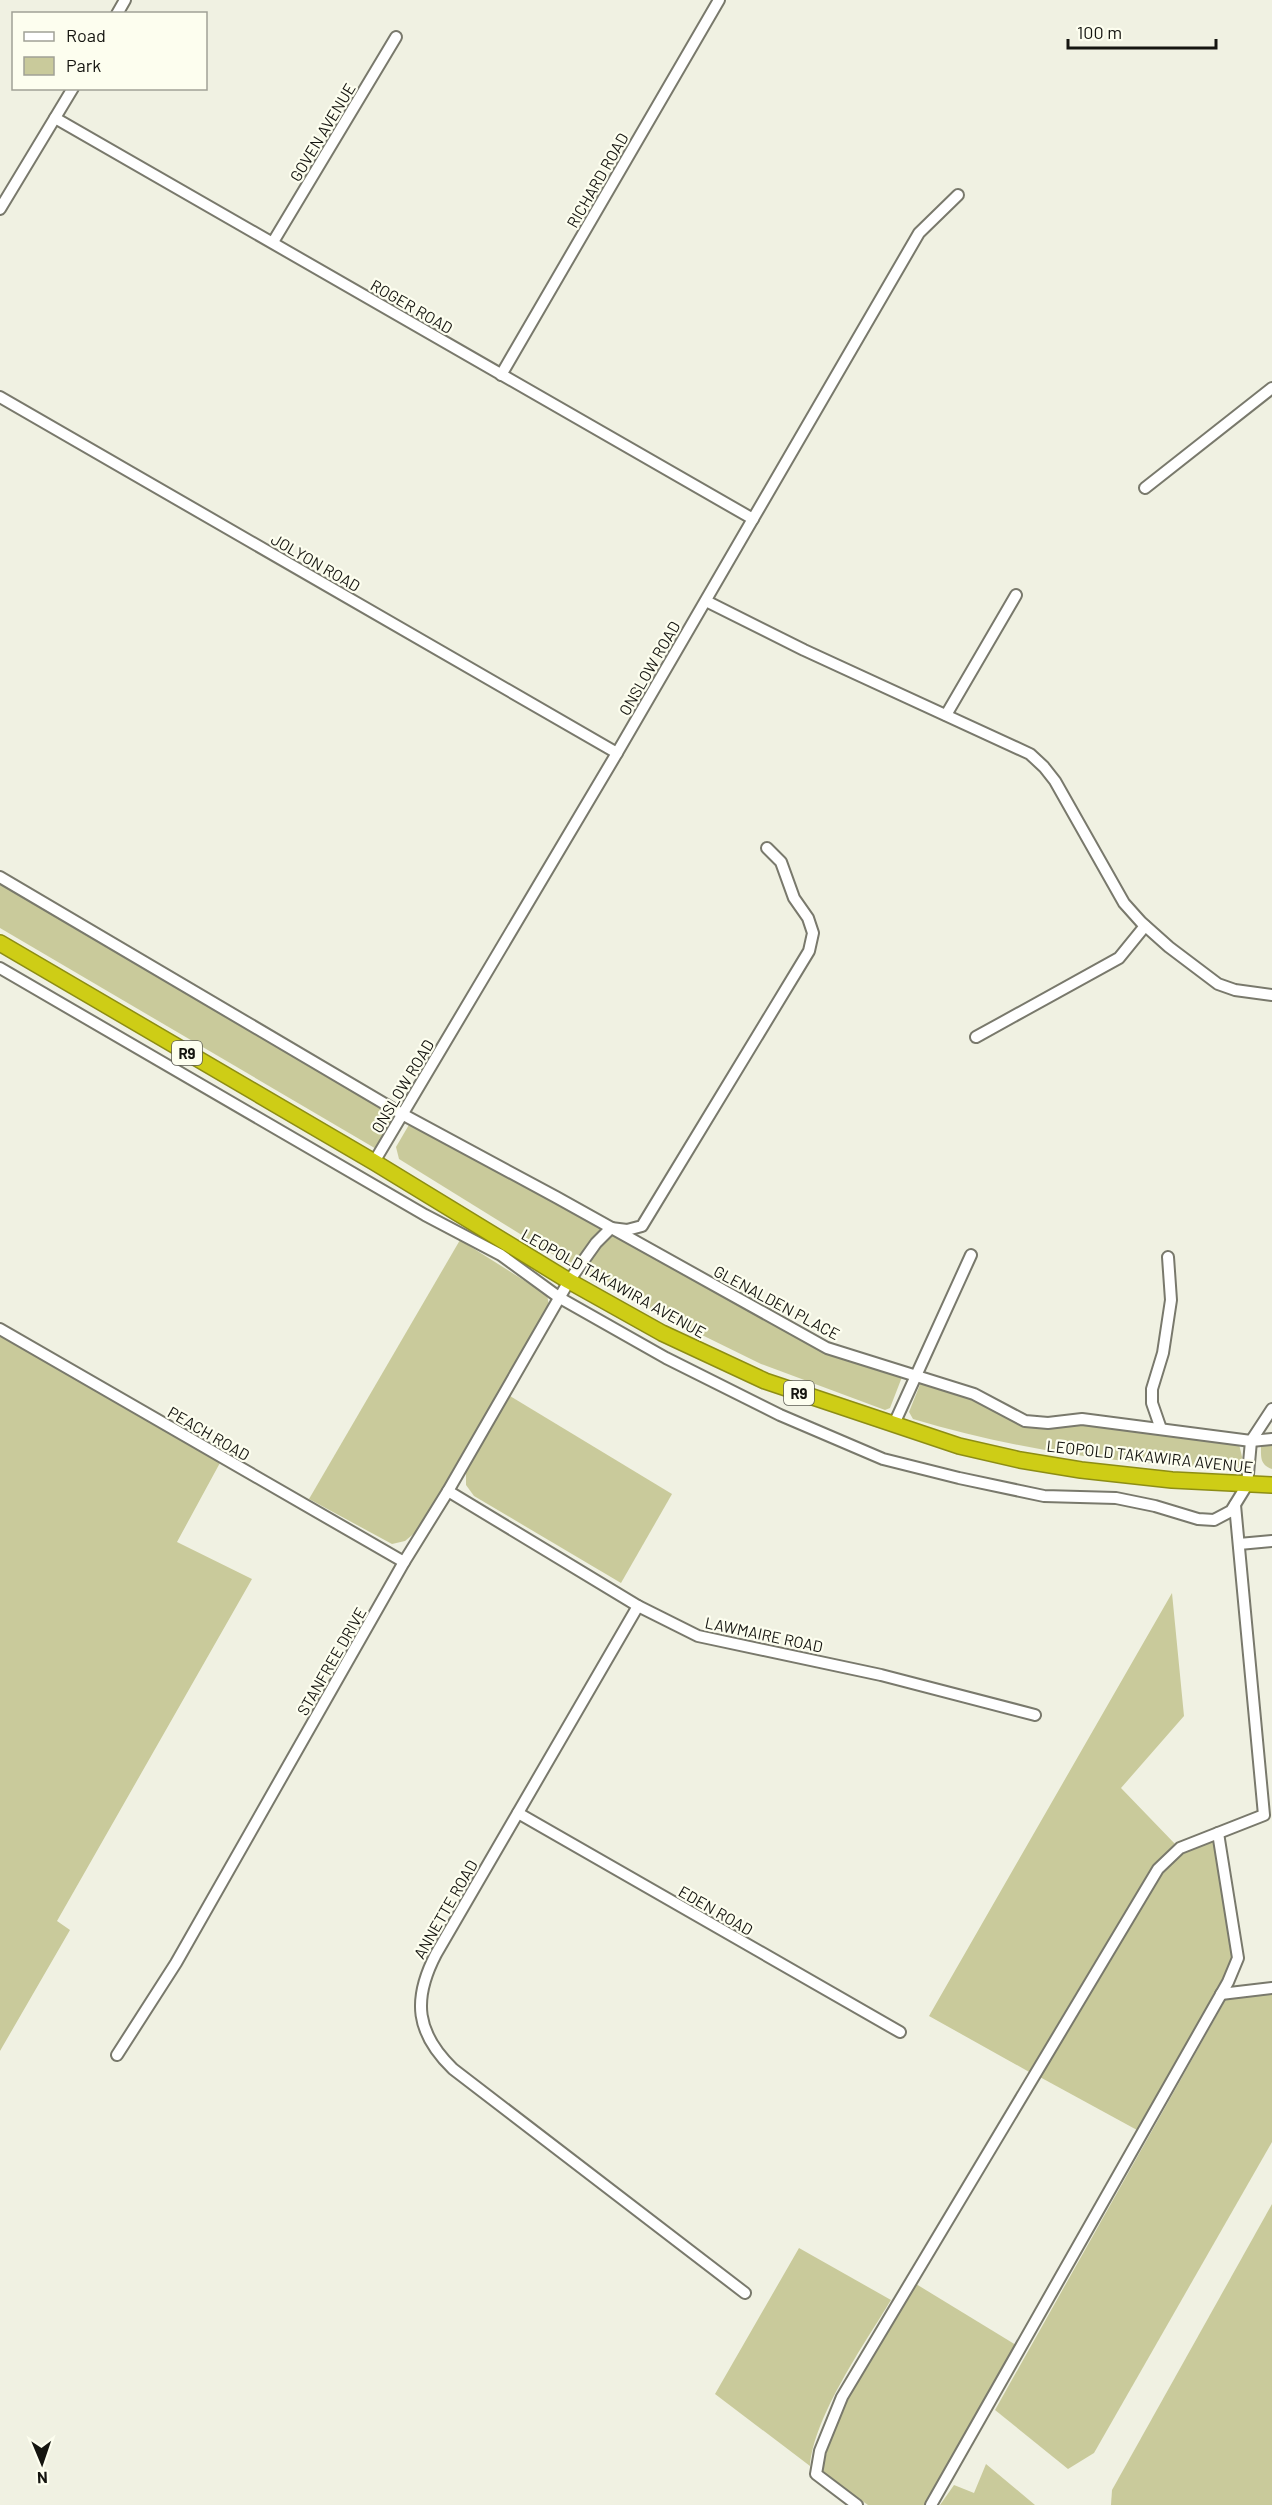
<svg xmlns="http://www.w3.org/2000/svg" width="1272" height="2505" viewBox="0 0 1272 2505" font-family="Barlow,sans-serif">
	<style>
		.green { fill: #c9ca9b }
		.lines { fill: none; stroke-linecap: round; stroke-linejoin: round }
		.minor-casing { stroke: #79796c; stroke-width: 14 }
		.highway-casing { stroke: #8d8d14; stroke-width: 18 }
		.minor { stroke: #fff; stroke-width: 10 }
		.highway { stroke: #cecd16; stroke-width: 15 }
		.labels { text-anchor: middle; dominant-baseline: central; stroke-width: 4.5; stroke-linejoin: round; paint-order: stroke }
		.shield { fill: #fdfeef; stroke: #5b5b53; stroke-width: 1.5 }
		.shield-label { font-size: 15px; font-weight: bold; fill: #151510 }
		.street-label { font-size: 16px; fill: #151510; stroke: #fdfeef }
	</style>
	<rect width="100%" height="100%" fill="#f0f1e2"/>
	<g class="green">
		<polygon points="0,880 399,1115 378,1150 0,928"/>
		<polygon points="410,1123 603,1228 577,1262 567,1263 399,1159 396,1147"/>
		<path d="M616,1234L824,1350L902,1377L890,1408L885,1410L761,1364L651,1310L588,1273C588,1255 600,1243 616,1234Z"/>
		<polygon points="460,1240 547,1295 549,1305 417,1531 405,1541 392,1544 309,1499"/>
		<polygon points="0,1334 221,1461 177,1542 252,1579 57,1921 70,1930 0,2051"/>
		<path d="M921,1382L975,1397L1008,1415L1239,1444L1243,1461L1240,1468C1129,1466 1020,1451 913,1419L909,1412Z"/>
		<polygon points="510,1396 672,1494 621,1583 474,1496 466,1485 466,1471"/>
		<path d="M1265,1442H1272V1469C1260,1465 1261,1457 1261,1446Z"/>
		<polygon points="1172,1593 1184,1716 1121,1788 1176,1845 1031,2073 929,2016"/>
		<polygon points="1215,1838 1234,1958 1224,1981 1137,2130 1038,2076 1161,1871 1183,1851"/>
		<polygon points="1272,1993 1272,2142 1094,2453 1068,2469 995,2410 1226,1999"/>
		<polygon points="1272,2204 1272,2505 1111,2505 1112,2490"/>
		<path d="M799,2248L891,2300C865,2343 814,2416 810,2466L715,2394Z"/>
		<polygon points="916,2284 1016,2345 925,2505 868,2505 822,2472 827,2451 848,2396"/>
		<polygon points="986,2464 1035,2505 940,2505 954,2485 974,2493"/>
	</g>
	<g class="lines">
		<g class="minor-casing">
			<g id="minor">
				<polyline points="117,14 125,0"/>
				<polyline points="55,118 753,519"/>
				<polyline points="0,209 73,88"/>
				<polyline points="273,242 396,37"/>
				<polyline points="501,375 719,0"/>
				<polyline points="0,397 617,753"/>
				<polyline points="1145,488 1272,388"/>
				<polyline points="706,601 804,650 1030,754 1044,767 1055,781 1124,903 1141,922 1169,947 1218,984 1235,990 1272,995"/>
				<polyline points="946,715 1016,595"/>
				<polyline points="0,877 402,1114 556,1197 827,1348 974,1394 1025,1421 1048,1423 1082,1419 1251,1441 1272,1439"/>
				<polyline points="0,968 425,1215 501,1255 560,1298 666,1358 780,1415 883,1459 959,1478 1044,1496 1116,1498 1155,1506 1198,1519 1214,1520 1231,1511 1247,1485 1251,1441 1272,1409"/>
				<polyline points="976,1037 1119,958 1145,926"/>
				<polyline points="374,1162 617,753 919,233 958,195"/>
				<polyline points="0,1329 404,1562"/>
				<polyline points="894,1424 971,1255"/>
				<polyline points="1161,1429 1152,1403 1152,1389 1163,1353 1171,1300 1168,1257"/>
				<polyline points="448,1491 638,1606 698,1636 881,1675 1035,1715"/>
				<polyline points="1239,1544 1272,1541"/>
				<path d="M638,1606L436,1954C412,2000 416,2033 453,2069L745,2293"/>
				<polyline points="518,1813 900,2032"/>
				<polyline points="1221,1994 1272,1988"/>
				<polyline points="117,2055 176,1963 404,1562 448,1491 569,1281 596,1243 611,1228 627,1230 642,1226 809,951 813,933 808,918 794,898 781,862 767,848"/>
				<polyline points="857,2505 816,2474 820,2451 842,2397 1158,1869 1180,1848 1264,1815 1235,1505"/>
				<polyline points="931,2505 1228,1982 1238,1958 1218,1833"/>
			</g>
		</g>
		<g class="highway-casing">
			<polyline id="highway" points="0,943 374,1162 569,1281 662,1333 765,1381 959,1446 1020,1460 1081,1470 1172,1480 1272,1485"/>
		</g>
		<use href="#minor" class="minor"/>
		<use href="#highway" class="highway"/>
	</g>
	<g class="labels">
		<g class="shield">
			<rect x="172" y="1041" width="30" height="24" rx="4.5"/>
			<rect x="784" y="1381" width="30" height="24" rx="4.5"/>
		</g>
		<g class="shield-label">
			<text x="187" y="1053">R9</text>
			<text x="799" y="1393">R9</text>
		</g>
		<g class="street-label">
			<text transform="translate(322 132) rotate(-59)">GOVEN AVENUE</text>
			<text transform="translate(597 180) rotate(-60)">RICHARD ROAD</text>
			<text transform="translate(412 306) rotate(30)">ROGER ROAD</text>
			<text transform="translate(316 562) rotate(30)">JOLYON ROAD</text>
			<text transform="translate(649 668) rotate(-60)">ONSLOW ROAD</text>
			<text transform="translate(402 1086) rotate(-59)">ONSLOW ROAD</text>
			<text transform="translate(614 1283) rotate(29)">LEOPOLD TAKAWIRA AVENUE</text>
			<text transform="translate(777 1302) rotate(28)">GLENALDEN PLACE</text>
			<text transform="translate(209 1433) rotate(30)">PEACH ROAD</text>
			<text transform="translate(1150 1456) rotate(6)">LEOPOLD TAKAWIRA AVENUE</text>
			<text transform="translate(764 1634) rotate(12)">LAWMAIRE ROAD</text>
			<text transform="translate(331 1661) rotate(-60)">STANFREE DRIVE</text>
			<text transform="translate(445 1909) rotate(-60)">ANNETTE ROAD</text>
			<text transform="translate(716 1910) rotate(30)">EDEN ROAD</text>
		</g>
	</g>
	<rect x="12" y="12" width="195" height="78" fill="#fdfeef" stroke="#a0a196" stroke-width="1.5"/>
	<rect x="24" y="32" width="30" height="9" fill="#ffffff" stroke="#a0a196" stroke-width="1.5"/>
	<text x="66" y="42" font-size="18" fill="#151510">Road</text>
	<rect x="24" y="57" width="30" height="18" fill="#c9ca9b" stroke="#a0a196" stroke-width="1.5"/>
	<text x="66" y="72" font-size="18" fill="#151510">Park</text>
	<g transform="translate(42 2463) rotate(178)" stroke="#fdfeef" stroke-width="4.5" paint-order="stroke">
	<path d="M0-4.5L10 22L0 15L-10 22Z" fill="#151510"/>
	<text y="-9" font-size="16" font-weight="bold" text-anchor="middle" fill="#151510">N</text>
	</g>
	<path d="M1068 39v9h148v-9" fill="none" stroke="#151510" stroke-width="3"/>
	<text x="1077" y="39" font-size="18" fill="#151510" stroke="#fdfeef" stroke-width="4.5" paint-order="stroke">100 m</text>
</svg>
